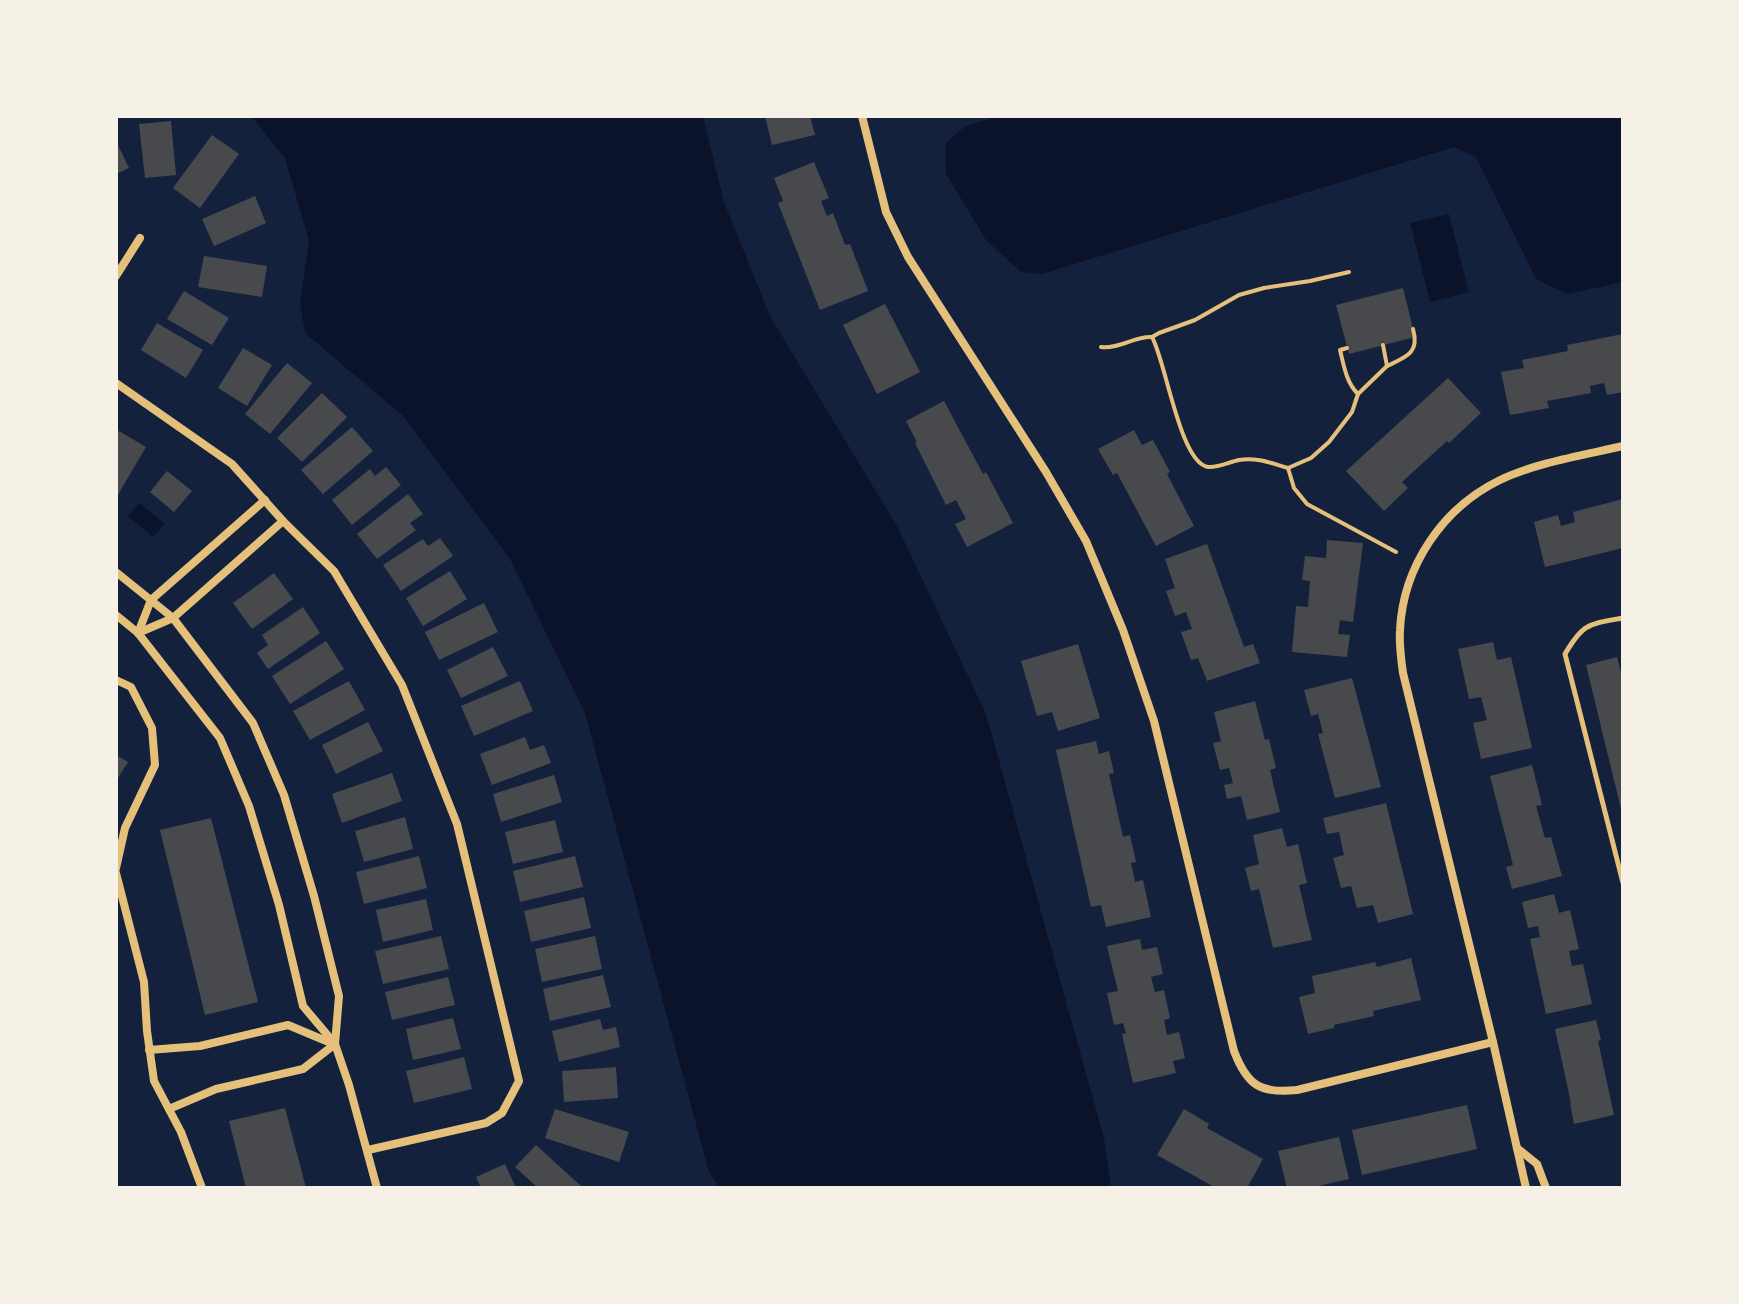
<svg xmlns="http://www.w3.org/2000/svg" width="1739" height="1304" viewBox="0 0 1739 1304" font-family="Lato,sans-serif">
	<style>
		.water { fill: #0b132b }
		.building { fill: #48494c }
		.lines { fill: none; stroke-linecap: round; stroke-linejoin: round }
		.path { stroke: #e5c07b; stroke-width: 4 }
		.service { stroke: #e5c07b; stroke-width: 5 }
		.minor { stroke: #e5c07b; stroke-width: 8 }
	</style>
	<rect width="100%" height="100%" fill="#14213d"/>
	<g class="water">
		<polygon points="251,116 703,116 724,202 770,316 898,528 986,714 1104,1138 1111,1188 720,1188 709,1172 585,713 510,559 402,415 305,333 300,302 309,241 285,158"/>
		<polygon points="1001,116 1623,116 1623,282 1567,294 1536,279 1476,157 1454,147 1042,274 1021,272 986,240 946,174 945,144 965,126"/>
		<polygon points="1449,214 1469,292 1430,302 1410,223"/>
		<polygon points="139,503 165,524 153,537 128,516"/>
	</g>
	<g class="building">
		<polygon points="765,116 810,116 815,135 772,145"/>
		<polygon points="171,121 176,175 145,178 139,124"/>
		<polygon points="212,135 239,154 200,208 173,188"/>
		<polygon points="116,141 129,168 116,174"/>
		<polygon points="814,162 829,198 821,201 827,216 833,213 845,245 850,244 868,291 820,310 778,203 783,201 774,178"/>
		<polygon points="255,196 266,223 214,246 202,219"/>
		<polygon points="204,256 267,266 262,297 198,287"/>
		<polygon points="1403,288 1415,337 1349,354 1336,305"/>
		<polygon points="184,291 229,318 212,345 167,319"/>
		<polygon points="885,304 920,372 877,394 843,325"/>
		<polygon points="157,323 203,350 186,378 141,350"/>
		<polygon points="1623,334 1623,392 1607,395 1604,383 1590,386 1591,393 1547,401 1549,408 1510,415 1501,372 1524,368 1522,360 1568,351 1567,345"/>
		<polygon points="243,348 272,365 247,406 218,388"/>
		<polygon points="287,363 312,383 270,434 245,414"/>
		<polygon points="1448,378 1481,413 1449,443 1447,441 1402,482 1408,488 1384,511 1346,471"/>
		<polygon points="322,393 347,417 302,462 277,438"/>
		<polygon points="944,401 983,474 986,472 1013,523 967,547 955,524 966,519 956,500 946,505 915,443 917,442 906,421"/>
		<polygon points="352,427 373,451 323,494 301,470"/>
		<polygon points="1134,430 1142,445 1153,440 1170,472 1167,474 1194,526 1156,546 1117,473 1113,475 1098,449"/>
		<polygon points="119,431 146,447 116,498 116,435"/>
		<polygon points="386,467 401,485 352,525 332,500 370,469 375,476"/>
		<polygon points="167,471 192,491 174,512 150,492"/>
		<polygon points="408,494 423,514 410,523 416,530 377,559 357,534"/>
		<polygon points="1623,499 1623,548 1545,567 1534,522 1558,515 1561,526 1575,522 1573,512"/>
		<polygon points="440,538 453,556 401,591 383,565 423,539 428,546"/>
		<polygon points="1327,540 1363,543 1353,622 1340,620 1338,634 1350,635 1347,657 1292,652 1296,606 1308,607 1310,581 1302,580 1305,556 1326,558"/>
		<polygon points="1207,544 1244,647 1253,644 1260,663 1207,681 1198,658 1191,660 1181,632 1192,629 1186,612 1175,616 1166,591 1175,588 1165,559"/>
		<polygon points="450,571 467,599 423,626 406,598"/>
		<polygon points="274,573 293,599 252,629 233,603"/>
		<polygon points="484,603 498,632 439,660 425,632"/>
		<polygon points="303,607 320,633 268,669 257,653 268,645 262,635"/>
		<polygon points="326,641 344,669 290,704 272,676"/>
		<polygon points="1493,642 1497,660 1511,657 1532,748 1481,759 1473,723 1487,720 1481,697 1469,699 1458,649"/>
		<polygon points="1078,644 1100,718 1058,731 1052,712 1037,716 1021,661"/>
		<polygon points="493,647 508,676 461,698 447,670"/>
		<polygon points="1617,657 1623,681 1622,813 1586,665"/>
		<polygon points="1352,678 1381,787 1335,798 1318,734 1323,733 1318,714 1311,716 1304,690"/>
		<polygon points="349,681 365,710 310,740 293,711"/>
		<polygon points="520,681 533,711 474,736 461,706"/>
		<polygon points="1255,701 1265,740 1269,739 1276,768 1270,770 1280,812 1247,820 1241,796 1227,799 1224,785 1233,783 1229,768 1220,770 1213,743 1221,741 1214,712"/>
		<polygon points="368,722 383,751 336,774 322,745"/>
		<polygon points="525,737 530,750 544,745 551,763 492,785 480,754"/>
		<polygon points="1096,741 1099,754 1109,751 1114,773 1109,774 1123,837 1130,835 1136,862 1131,863 1135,882 1143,880 1151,917 1106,927 1101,905 1091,907 1056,750"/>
		<polygon points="116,755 128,762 116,781"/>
		<polygon points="1532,765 1542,805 1536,806 1545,838 1551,837 1562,876 1512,889 1506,867 1513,865 1490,776"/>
		<polygon points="392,773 402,801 342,823 332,794"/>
		<polygon points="554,775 562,802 501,822 493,794"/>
		<polygon points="1386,803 1413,914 1378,923 1373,905 1357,908 1351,886 1341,888 1333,858 1344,855 1339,832 1327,834 1323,818"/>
		<polygon points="405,817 413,849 364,862 355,831"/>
		<polygon points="211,818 258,1002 205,1015 160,830"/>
		<polygon points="555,820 563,852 513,864 505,832"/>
		<polygon points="1282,828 1287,847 1298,844 1307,883 1299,885 1312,940 1273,948 1259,889 1251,891 1245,868 1259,864 1253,835"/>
		<polygon points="419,856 427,888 364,904 356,872"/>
		<polygon points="575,856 583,887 520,902 513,871"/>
		<polygon points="1554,894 1559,913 1570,910 1579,949 1569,951 1572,966 1583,964 1592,1004 1546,1014 1530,939 1540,937 1538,926 1528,928 1522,902"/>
		<polygon points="584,897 591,928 531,942 524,911"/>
		<polygon points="426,899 433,930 383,942 376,910"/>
		<polygon points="441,936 449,969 383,984 375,951"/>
		<polygon points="595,936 602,969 542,982 535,949"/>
		<polygon points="1140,939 1142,950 1157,947 1163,974 1151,977 1155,992 1164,990 1170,1018 1164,1020 1167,1035 1179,1032 1185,1058 1173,1061 1176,1073 1133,1083 1122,1034 1126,1033 1123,1023 1114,1025 1107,993 1118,991 1107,946"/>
		<polygon points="1411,958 1421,1000 1373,1011 1374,1016 1334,1025 1334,1028 1308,1034 1299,997 1315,993 1312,976 1375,962 1377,967"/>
		<polygon points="603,975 611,1007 550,1021 543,989"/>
		<polygon points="448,977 455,1005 392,1020 385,992"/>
		<polygon points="453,1018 461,1049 413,1060 406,1029"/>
		<polygon points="600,1019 603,1030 616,1027 620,1047 559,1062 552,1031"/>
		<polygon points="1596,1020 1601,1040 1598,1041 1614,1115 1574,1124 1570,1103 1571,1103 1555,1029"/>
		<polygon points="464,1057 472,1089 414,1103 406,1071"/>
		<polygon points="616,1067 618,1098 564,1102 562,1071"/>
		<polygon points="1467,1105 1477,1149 1362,1175 1352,1130"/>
		<polygon points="285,1108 306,1188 246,1188 229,1121"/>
		<polygon points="555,1109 629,1132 619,1162 545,1138"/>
		<polygon points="1184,1109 1209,1124 1207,1128 1263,1159 1247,1188 1216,1188 1157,1155"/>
		<polygon points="1339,1137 1349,1179 1310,1188 1287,1188 1278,1151"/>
		<polygon points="536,1145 581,1186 580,1188 538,1188 515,1167"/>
		<polygon points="505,1164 516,1188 481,1188 476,1177"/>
	</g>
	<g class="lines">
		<g class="path">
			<polyline points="1152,337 1159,333 1195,320 1239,295 1264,288 1310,281 1349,272"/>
			<path d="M1101,347C1120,349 1134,336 1152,337C1166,362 1180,463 1208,467C1218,468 1229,462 1239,460C1256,457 1271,463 1288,468L1294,488L1307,504L1396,552"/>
			<path d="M1347,348L1340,350C1344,366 1346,382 1358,394"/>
			<path d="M1387,366C1406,357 1420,353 1413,329"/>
			<polyline points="1288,468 1311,458 1329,442 1352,412 1358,394 1387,366 1383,345"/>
		</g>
		<path class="service" d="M1623,618C1589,624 1583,623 1565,654L1623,883"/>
		<g class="minor">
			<path d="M862,116L886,212L908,257L1046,472L1086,541L1123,630L1154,721L1234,1051C1247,1085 1260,1094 1297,1090L1493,1042"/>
			<polyline points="116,276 140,238"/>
			<polyline points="116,383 232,464 283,521 334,571 402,685 457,824 519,1081 502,1113 486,1123 368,1150"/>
			<polyline points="116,572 173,618 253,723 284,795 314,896 339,996 335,1044"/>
			<polyline points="116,615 138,633 220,738 249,806 279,905 303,1006 335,1044 349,1085 377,1188"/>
			<polyline points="138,633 151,600 265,500"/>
			<polyline points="138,633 173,618 283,521"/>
			<polyline points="116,680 131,687 152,728 155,765 125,828 116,868"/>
			<polyline points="116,873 144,982 147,1031 154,1081 181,1132 202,1188"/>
			<polyline points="149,1050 200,1046 288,1025 331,1043"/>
			<polyline points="169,1109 216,1089 303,1069 335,1044"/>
			<polyline points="1517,1148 1537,1164 1546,1188"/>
			<path d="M1526,1188L1493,1042L1403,673C1401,659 1399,644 1400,630C1403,567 1442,508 1500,480C1535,463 1584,455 1623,446"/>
		</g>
	</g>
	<rect width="1739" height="1304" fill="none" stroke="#f6f1e7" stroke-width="236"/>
</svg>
